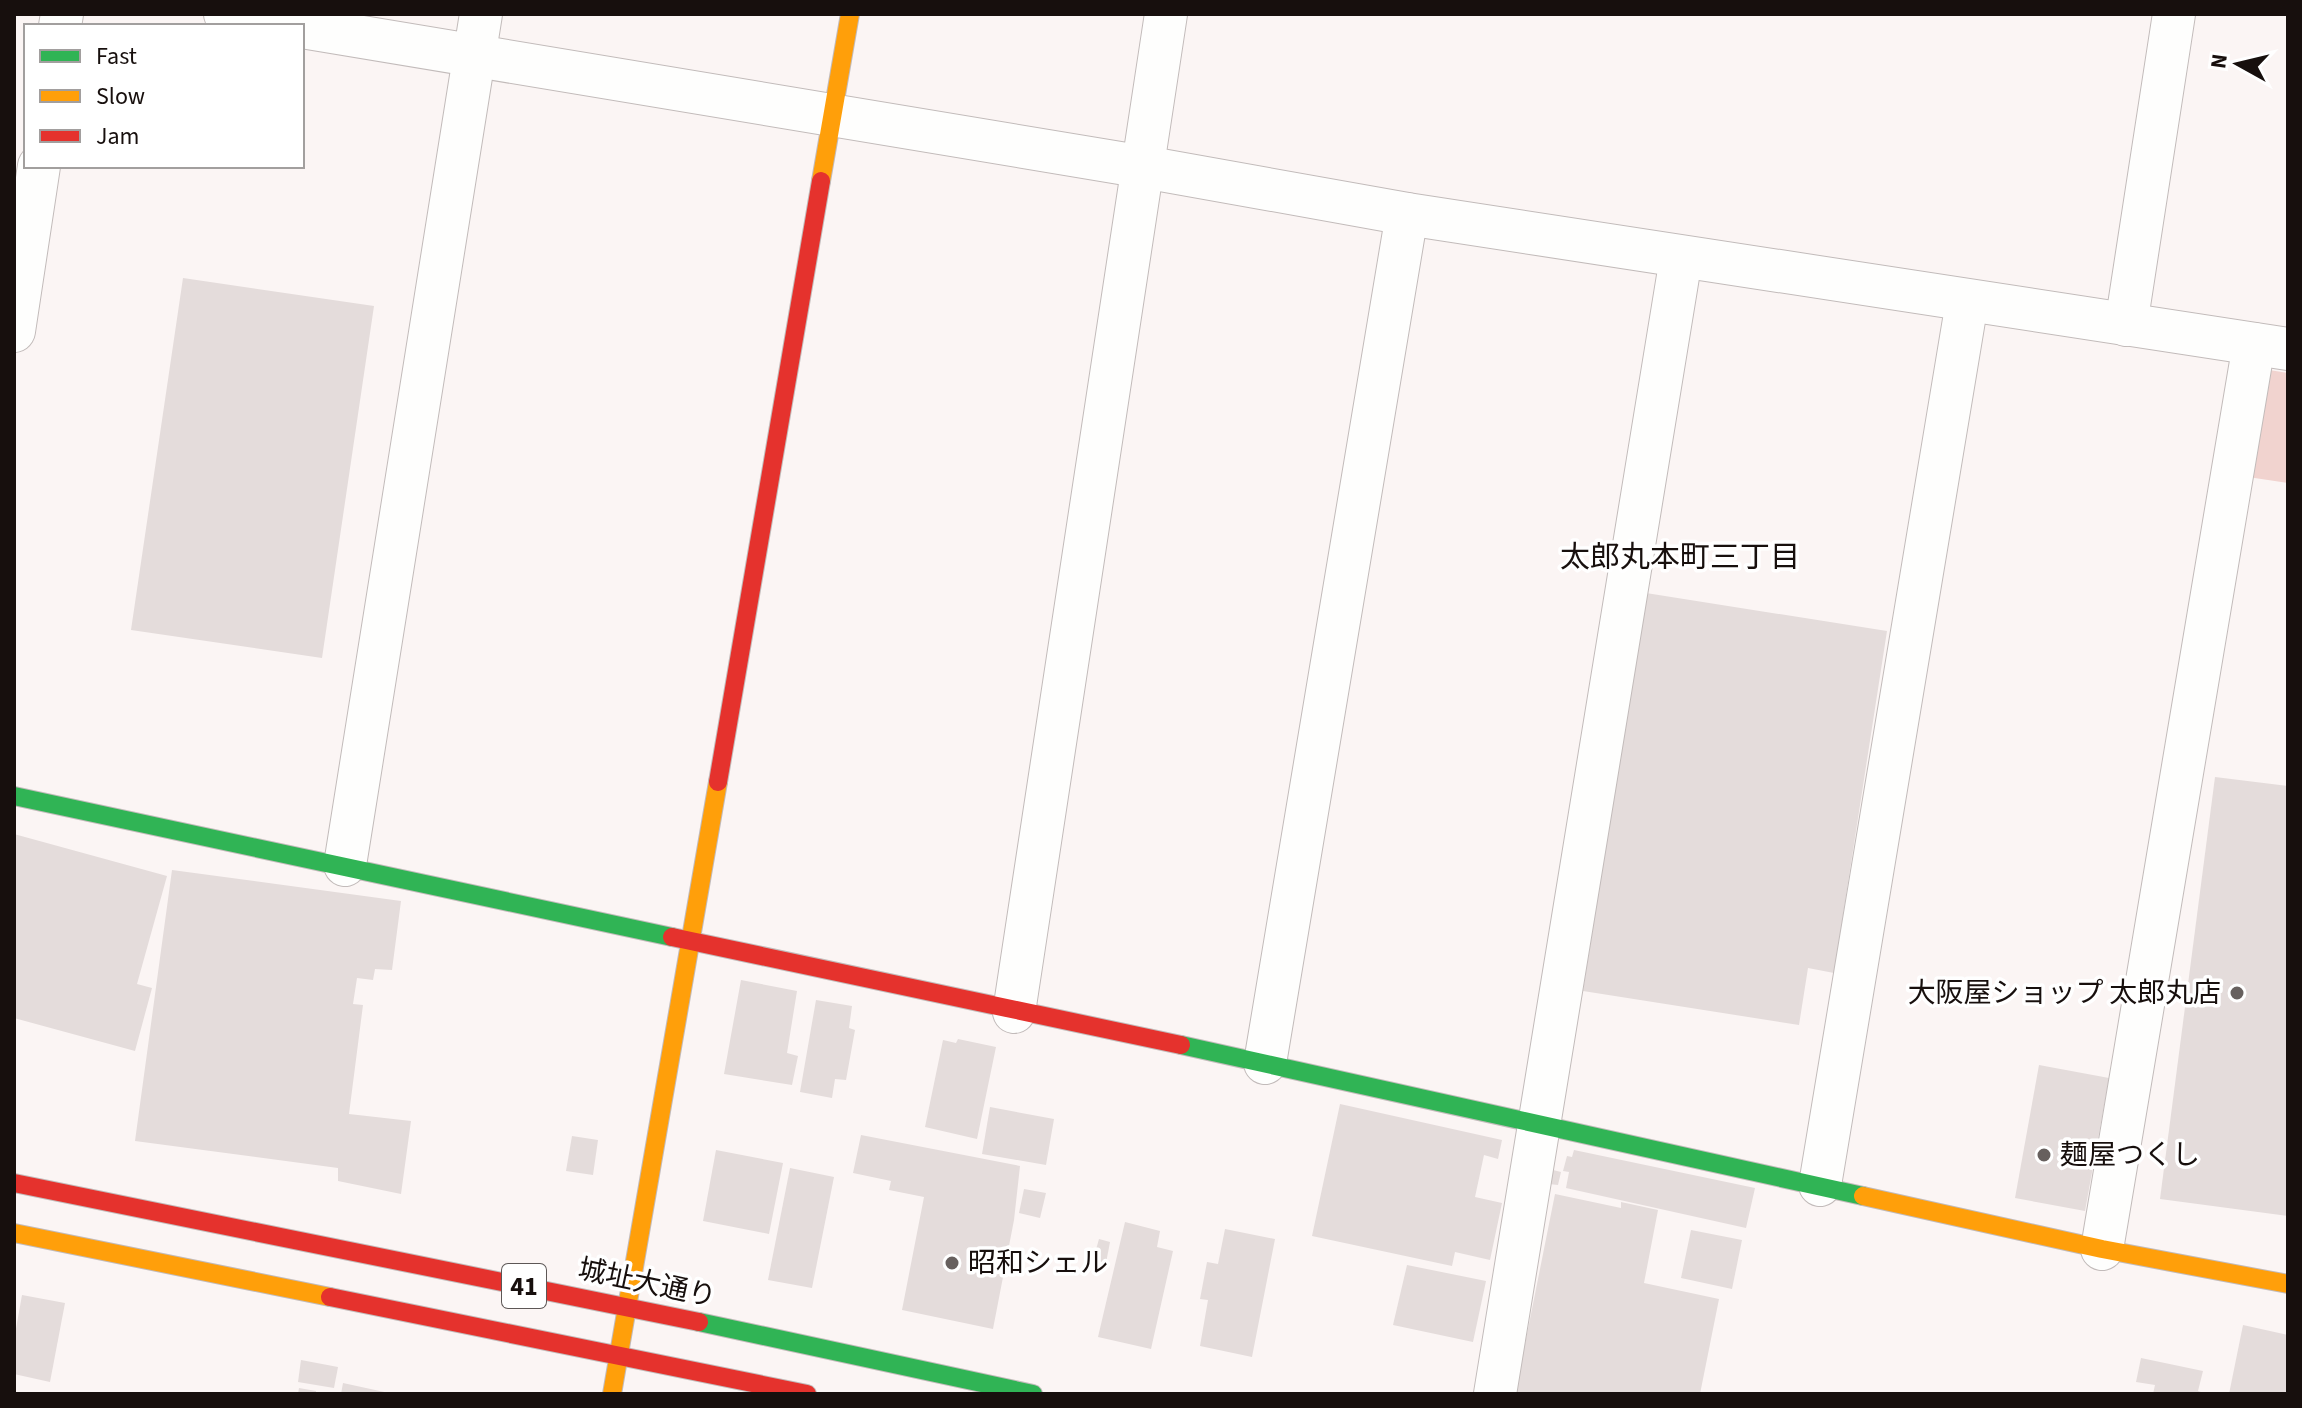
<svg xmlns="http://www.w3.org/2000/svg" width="2302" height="1408" viewBox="0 0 2302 1408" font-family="'Source Sans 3','Noto Sans JP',sans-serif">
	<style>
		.green { fill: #f1d3cf }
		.building { fill: #e4dcdb }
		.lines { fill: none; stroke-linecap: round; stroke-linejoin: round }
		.street-casing { stroke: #c2bbba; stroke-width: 44 }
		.fast-casing { stroke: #c2bbba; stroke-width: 20 }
		.slow-casing { stroke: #c2bbba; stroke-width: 20 }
		.jam-casing { stroke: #c2bbba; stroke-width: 20 }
		.street { stroke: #fefefd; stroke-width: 42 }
		.fast { stroke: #30b455; stroke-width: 18 }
		.slow { stroke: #ff9f0a; stroke-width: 18 }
		.jam { stroke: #e5322d; stroke-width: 18 }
		.poi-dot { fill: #67605e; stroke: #fff; stroke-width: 3 }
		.labels { text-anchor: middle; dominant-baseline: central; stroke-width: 7; stroke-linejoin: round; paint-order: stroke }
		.shield { fill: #fff; stroke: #5d5756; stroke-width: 2 }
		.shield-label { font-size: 26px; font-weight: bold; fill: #170f0d }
		.poi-label { font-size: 28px; fill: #170f0d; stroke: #fff; text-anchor: start }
		.street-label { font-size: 28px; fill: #170f0d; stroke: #fff }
		.neighbourhood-label { font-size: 30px; fill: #170f0d; stroke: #fff }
	</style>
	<rect width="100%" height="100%" fill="#fbf5f4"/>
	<polygon class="green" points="2263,369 2288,373 2288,483 2248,477"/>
	<g class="building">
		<polygon points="183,278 374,306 322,658 131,630"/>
		<polygon points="1646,593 1887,631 1834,973 1808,968 1799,1025 1583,991"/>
		<polygon points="2215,777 2288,786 2288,1216 2160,1199"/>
		<polygon points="14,834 167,876 137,984 152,988 135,1051 14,1018"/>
		<polygon points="172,870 401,901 392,970 375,969 373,980 357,978 353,1004 363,1005 349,1114 411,1121 401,1194 338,1181 338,1168 135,1141"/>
		<polygon points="741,980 797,991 787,1053 798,1056 792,1085 724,1074"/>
		<polygon points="816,1000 852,1006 849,1028 855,1030 846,1080 835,1079 832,1098 800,1092"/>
		<polygon points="958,1039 996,1047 977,1139 925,1127 943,1040 956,1043"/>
		<polygon points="2039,1065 2109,1078 2085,1211 2015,1198"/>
		<polygon points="1340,1104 1502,1140 1498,1159 1484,1155 1475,1197 1502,1203 1490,1260 1455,1252 1452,1266 1312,1236"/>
		<polygon points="990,1107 1054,1119 1046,1165 982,1154"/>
		<polygon points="861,1135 1020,1166 1014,1220 993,1329 902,1310 924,1197 889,1190 891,1181 853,1173"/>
		<polygon points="572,1136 598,1140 593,1175 566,1171"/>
		<polygon points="716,1150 783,1163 769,1234 703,1221"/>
		<polygon points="1574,1150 1755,1188 1746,1228 1566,1188 1569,1172 1563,1171 1567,1156 1572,1157"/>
		<polygon points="790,1168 834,1177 812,1288 768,1280"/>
		<polygon points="1553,1170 1561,1172 1558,1185 1549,1184"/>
		<polygon points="1024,1189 1046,1193 1040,1218 1019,1213"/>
		<polygon points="1555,1194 1621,1208 1621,1202 1658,1210 1644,1283 1719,1299 1700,1394 1515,1394"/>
		<polygon points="1125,1222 1160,1231 1157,1247 1173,1251 1151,1349 1098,1337"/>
		<polygon points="1225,1229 1275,1239 1252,1357 1200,1346 1208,1300 1200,1299 1207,1262 1218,1264"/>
		<polygon points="1691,1230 1742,1240 1732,1289 1681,1278"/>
		<polygon points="1099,1239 1110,1242 1106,1263 1093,1260"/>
		<polygon points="1407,1265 1486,1281 1473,1342 1393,1325"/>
		<polygon points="22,1295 65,1303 50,1382 14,1374 14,1340"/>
		<polygon points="2243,1325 2288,1335 2288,1394 2229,1394"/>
		<polygon points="2141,1358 2203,1371 2198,1391 2207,1394 2153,1394 2155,1385 2136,1382"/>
		<polygon points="301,1360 338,1367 334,1388 298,1382"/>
		<polygon points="343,1383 389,1393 388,1394 341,1394"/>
		<polygon points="299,1388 316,1391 316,1394 298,1394"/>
	</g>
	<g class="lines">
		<g class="street-casing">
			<g id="street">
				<polyline points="225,14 295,26"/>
				<polyline points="60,26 62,14"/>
				<polyline points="302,27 1144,167 1407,214 2288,349"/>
				<polyline points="2126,325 2174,14"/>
				<polyline points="14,331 39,166"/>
				<polyline points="345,865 481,14"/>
				<polyline points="1014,1012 1166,14"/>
				<polyline points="1265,1063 1407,214"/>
				<polyline points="1820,1185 1967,302"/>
				<polyline points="2102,1249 2254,344"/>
				<polyline points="1495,1394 1681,258"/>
			</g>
		</g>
		<g class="fast-casing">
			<g id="fast">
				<polyline points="14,796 672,937"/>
				<polyline points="1181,1045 1863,1196"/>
				<polyline points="699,1322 1033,1394"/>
			</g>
		</g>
		<g class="slow-casing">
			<g id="slow">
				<polyline points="821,181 850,14"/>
				<polyline points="1863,1196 2102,1249 2288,1284"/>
				<polyline points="14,1233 330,1297"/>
				<polyline points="612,1394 718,782"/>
			</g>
		</g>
		<g class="jam-casing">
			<g id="jam">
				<polyline points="718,782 821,181"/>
				<polyline points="672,937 1181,1045"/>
				<polyline points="14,1183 699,1322"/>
				<polyline points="330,1297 807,1394"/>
			</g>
		</g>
		<use href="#street" class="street"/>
		<use href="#fast" class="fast"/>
		<use href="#slow" class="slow"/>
		<use href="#jam" class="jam"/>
	</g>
	<g class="poi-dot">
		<circle cx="2237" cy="993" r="8"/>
		<circle cx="2044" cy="1155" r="8"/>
		<circle cx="952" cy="1263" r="8"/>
	</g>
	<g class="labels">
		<rect class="shield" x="502" y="1264" width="44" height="44" rx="6"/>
		<g class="shield-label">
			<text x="524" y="1286">41</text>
		</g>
		<g class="poi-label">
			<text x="2221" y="993" text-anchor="end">大阪屋ショップ 太郎丸店</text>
			<text x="2060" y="1155">麺屋つくし</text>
			<text x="968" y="1263">昭和シェル</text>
		</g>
		<g class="street-label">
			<text transform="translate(647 1283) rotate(12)">城址大通り</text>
		</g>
		<g class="neighbourhood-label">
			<text x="1680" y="557">太郎丸本町三丁目</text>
		</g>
	</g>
	<rect width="2302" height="1408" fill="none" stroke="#170f0d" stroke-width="32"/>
	<rect x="24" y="24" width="280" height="144" fill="#ffffff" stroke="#a29f9e" stroke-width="2"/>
	<rect x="40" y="50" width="40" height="12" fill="#30b455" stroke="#a29f9e" stroke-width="2"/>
	<text x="96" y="64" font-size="24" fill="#170f0d">Fast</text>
	<rect x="40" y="90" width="40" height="12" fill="#ff9f0a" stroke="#a29f9e" stroke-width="2"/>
	<text x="96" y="104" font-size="24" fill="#170f0d">Slow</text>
	<rect x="40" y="130" width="40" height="12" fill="#e5322d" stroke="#a29f9e" stroke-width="2"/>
	<text x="96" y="144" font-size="24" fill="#170f0d">Jam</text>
	<g transform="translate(2238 64) rotate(278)" stroke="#ffffff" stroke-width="6" paint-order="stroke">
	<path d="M0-6L14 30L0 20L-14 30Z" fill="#170f0d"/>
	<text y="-12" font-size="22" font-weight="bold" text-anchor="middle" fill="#170f0d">N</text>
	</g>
</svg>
